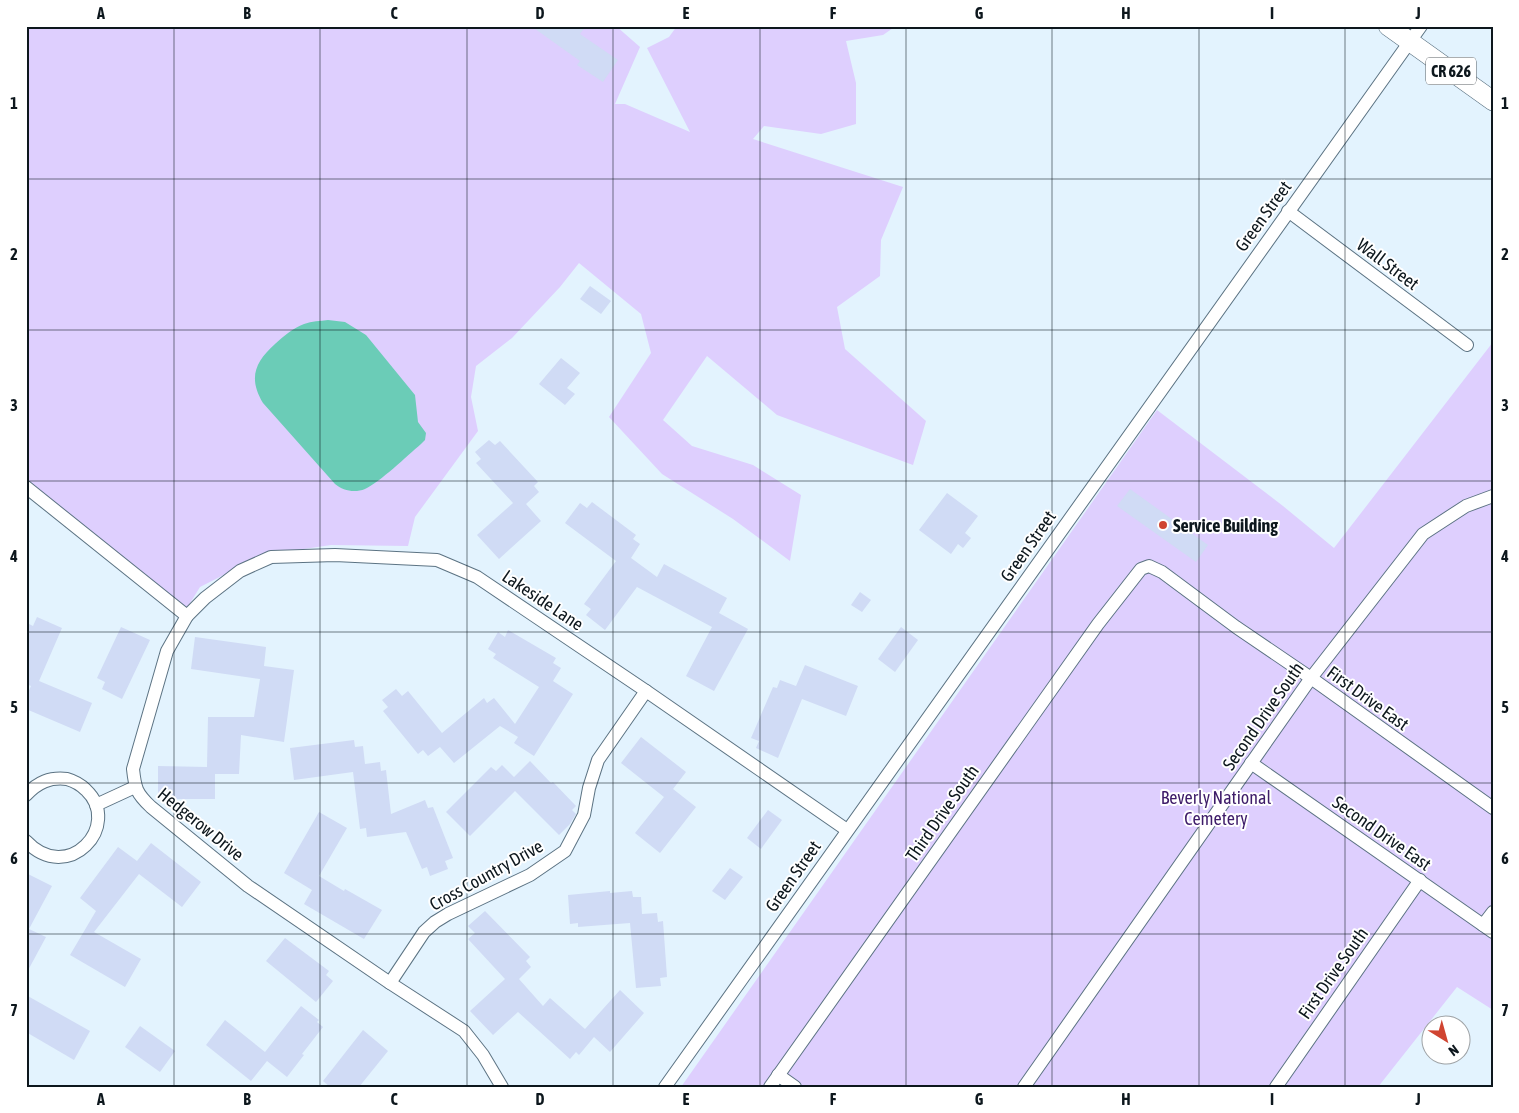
<svg xmlns="http://www.w3.org/2000/svg" width="1519" height="1113" viewBox="0 0 1519 1113" font-family="'Asap Condensed',sans-serif">
	<style>
		.green { fill: #decffe }
		.water { fill: #6bccb7 }
		.building { fill: #d0dbf5 }
		.lines { fill: none; stroke-linecap: round; stroke-linejoin: round }
		.minor-casing { stroke: #5c7383; stroke-width: 14 }
		.primary-casing { stroke: #5c7383; stroke-width: 20 }
		.minor { stroke: #fff; stroke-width: 12 }
		.primary { stroke: #fff; stroke-width: 19 }
		.grid { fill: none; stroke: #0d171d; stroke-width: 1; stroke-opacity: 0.55 }
		.poi-dot { fill: #d04431; stroke: #fff; stroke-width: 2 }
		.labels { text-anchor: middle; dominant-baseline: central; stroke-width: 4; stroke-linejoin: round; paint-order: stroke }
		.shield { fill: #fff; stroke: #565d61; stroke-width: 1 }
		.shield-label { font-size: 16px; font-weight: bold; fill: #0d171d }
		.street-label { font-size: 18px; fill: #0d171d; stroke: #fff }
		.poi-label { font-size: 18px; font-weight: bold; fill: #0d171d; stroke: #fff; text-anchor: start }
		.park-label { font-size: 18px; fill: #3e1c69; stroke: #fff }
		.neatline { fill: none; stroke: #0d171d; stroke-width: 2 }
		.grid-label { font-size: 16px; text-anchor: middle; font-weight: bold; fill: #0d171d }
	</style>
	<rect width="100%" height="100%" fill="#e3f3fe"/>
	<g class="green">
		<polygon points="26,26 616,26 640,47 615,104 625,104 690,132 647,48 669,37 677,26 896,26 883,35 846,41 856,83 856,124 821,134 764,126 753,139 903,187 881,240 880,276 837,307 845,349 926,421 913,465 777,415 707,356 663,420 692,446 753,465 801,495 790,561 733,519 662,474 609,417 651,353 641,314 579,263 560,287 512,338 476,366 471,397 478,431 415,517 408,546 331,545 263,555 200,587 187,608 26,482"/>
		<polygon points="1493,342 1493,1010 1457,987 1378,1087 681,1087 1157,410 1283,506 1334,548"/>
	</g>
	<path class="water" d="M328,320L345,322L366,335L415,395L418,422L426,433L425,440L421,444C407,456 380,482 365,489C355,493 343,491 335,484L263,403C248,378 255,362 275,344C284,336 293,328 304,324C312,321 320,321 328,320Z"/>
	<g class="building">
		<polygon points="531,26 586,26 580,34 618,60 603,82 577,65 580,61"/>
		<polygon points="590,286 611,301 601,314 580,299"/>
		<polygon points="561,358 580,373 567,388 575,394 565,405 539,384"/>
		<polygon points="489,440 495,445 500,441 538,482 534,486 539,492 526,504 541,521 499,559 477,535 513,503 476,463 481,459 475,452"/>
		<polygon points="1130,489 1208,545 1196,562 1117,506"/>
		<polygon points="947,493 978,516 965,533 971,538 963,548 958,544 951,554 919,530"/>
		<polygon points="592,502 636,535 633,539 640,544 631,558 657,577 664,564 727,598 719,613 748,629 714,691 686,676 712,627 637,587 605,630 586,615 591,609 584,604 616,561 565,523 580,503 587,508"/>
		<polygon points="860,592 871,600 862,612 851,605"/>
		<polygon points="37,617 62,628 39,681 92,703 80,732 26,709 26,697 31,686 26,684 26,631 29,624 33,626"/>
		<polygon points="121,627 150,640 122,699 102,689 105,682 97,678"/>
		<polygon points="901,627 918,640 895,672 878,659"/>
		<polygon points="508,630 556,658 553,663 561,668 553,681 573,694 534,756 514,743 518,737 500,726 454,763 440,747 428,756 423,750 418,754 383,711 388,707 382,700 396,689 402,696 408,691 442,733 484,698 487,703 494,698 515,724 539,687 493,658 496,654 488,649 498,632 505,637"/>
		<polygon points="195,637 266,647 264,666 294,670 284,742 241,735 239,774 215,774 215,799 158,799 158,766 207,767 208,717 254,717 260,679 191,669"/>
		<polygon points="805,665 858,686 846,716 802,699 778,758 756,748 759,741 751,738 773,687 777,688 780,680 796,686"/>
		<polygon points="641,737 686,772 673,789 696,807 660,853 635,833 664,797 621,763"/>
		<polygon points="354,740 355,747 363,746 365,764 380,762 381,771 386,770 391,814 425,800 428,808 433,807 453,858 445,861 448,869 430,876 427,867 422,869 406,832 367,837 366,828 360,829 353,772 294,780 290,748"/>
		<polygon points="530,761 551,783 553,782 576,806 572,810 576,814 570,824 559,835 515,791 470,836 446,812 491,767 496,771 502,765 514,777"/>
		<polygon points="768,810 782,820 761,849 747,838"/>
		<polygon points="319,812 347,828 319,876 344,891 345,889 382,910 364,939 304,904 312,890 284,873"/>
		<polygon points="151,843 201,882 182,907 139,874 94,932 141,959 125,987 70,955 96,911 80,898 118,847 137,861"/>
		<polygon points="730,868 743,877 725,900 712,891"/>
		<polygon points="26,873 52,886 29,929 46,937 26,974"/>
		<polygon points="610,891 610,893 632,891 633,897 641,897 642,914 657,913 658,922 663,921 667,977 660,978 661,986 636,988 630,923 578,927 578,923 570,924 568,895"/>
		<polygon points="485,911 530,957 526,961 531,967 519,979 543,1006 550,998 585,1029 620,990 644,1013 610,1052 594,1037 579,1055 576,1052 570,1059 518,1012 493,1035 470,1011 505,979 468,939 475,933 468,926"/>
		<polygon points="285,938 329,971 326,975 333,981 316,1002 266,961"/>
		<polygon points="26,995 90,1031 74,1060 26,1032"/>
		<polygon points="301,1006 319,1020 317,1022 323,1027 302,1054 304,1055 287,1077 267,1061 251,1081 206,1045 225,1020 265,1052"/>
		<polygon points="140,1026 175,1051 160,1072 125,1047"/>
		<polygon points="363,1030 388,1051 359,1087 330,1087 323,1081"/>
	</g>
	<g class="lines">
		<g class="minor-casing">
			<g id="minor">
				<polyline points="1288,211 1467,345"/>
				<polyline points="26,487 187,616"/>
				<polyline points="1251,763 1493,932"/>
				<path d="M26,795C38,782 50,777 67,779C74,781 81,785 86,790C123,825 68,886 26,841"/>
				<polyline points="96,805 135,787"/>
				<polyline points="1483,925 1493,912"/>
				<polyline points="390,983 424,932 435,922 448,914 530,875 565,851 584,815 589,788 598,760 646,691"/>
				<polyline points="778,1075 795,1087"/>
				<path d="M502,1087L483,1055L464,1031L390,983L248,886L151,807C136,793 135,788 133,769L167,651L187,616L205,598L240,571L271,557L335,555L437,560L477,577L646,691L847,830"/>
				<polyline points="665,1087 1421,26"/>
				<polyline points="770,1087 1098,624 1141,569 1149,566 1162,572 1236,627 1311,678 1493,808"/>
				<polyline points="1024,1087 1311,678 1423,534 1466,506 1493,496"/>
				<polyline points="1276,1087 1420,880"/>
			</g>
		</g>
		<g class="primary-casing">
			<polyline id="primary" points="1388,26 1493,101"/>
		</g>
		<use href="#minor" class="minor"/>
		<use href="#primary" class="primary"/>
	</g>
	<path class="grid" d="M174,26V1087M320,26V1087M467,26V1087M613,26V1087M760,26V1087M906,26V1087M1052,26V1087M1199,26V1087M1345,26V1087M26,179H1493M26,330H1493M26,481H1493M26,632H1493M26,783H1493M26,934H1493"/>
	<circle class="poi-dot" cx="1163" cy="525" r="5"/>
	<g class="labels">
		<rect class="shield" x="1426" y="57.5" width="50" height="27" rx="4"/>
		<g class="shield-label">
			<text x="1451" y="71">CR 626</text>
		</g>
		<g class="street-label">
			<text transform="translate(1263 216) rotate(-54)">Green Street</text>
			<text transform="translate(1388 264) rotate(37)">Wall Street</text>
			<text transform="translate(1028 546) rotate(-55)">Green Street</text>
			<text transform="translate(543 600) rotate(34)">Lakeside Lane</text>
			<text transform="translate(1368 698) rotate(36)">First Drive East</text>
			<text transform="translate(1263 716) rotate(-55)">Second Drive South</text>
			<text transform="translate(942 813) rotate(-55)">Third Drive South</text>
			<text transform="translate(201 824) rotate(39)">Hedgerow Drive</text>
			<text transform="translate(1382 833) rotate(35)">Second Drive East</text>
			<text transform="translate(486 875) rotate(-29)">Cross Country Drive</text>
			<text transform="translate(793 876) rotate(-55)">Green Street</text>
			<text transform="translate(1333 973) rotate(-55)">First Drive South</text>
		</g>
		<g class="poi-label">
			<text x="1173" y="525">Service Building</text>
		</g>
		<g class="park-label">
			<text x="1216" y="797">Beverly National<tspan x="1216" dy="21">Cemetery</tspan></text>
		</g>
	</g>
	<rect width="1519" height="1113" fill="none" stroke="#ffffff" stroke-width="55"/>
	<g transform="translate(1446 1040) rotate(143)"><circle r="24" fill="#ffffff" stroke="#9ea2a5"/>
	<path d="M0-4L9 19L0 12L-9 19Z" fill="#d04431"/>
	<text y="-8" font-size="14" font-weight="bold" text-anchor="middle" fill="#0d171d">N</text>
	</g>
	<rect x="28" y="28" width="1464" height="1058" class="neatline"/>
	<g class="grid-label">
		<text x="101" y="19">A</text>
		<text x="247" y="19">B</text>
		<text x="394" y="19">C</text>
		<text x="540" y="19">D</text>
		<text x="686" y="19">E</text>
		<text x="833" y="19">F</text>
		<text x="979" y="19">G</text>
		<text x="1126" y="19">H</text>
		<text x="1272" y="19">I</text>
		<text x="1418" y="19">J</text>
		<text x="14" y="109">1</text>
		<text x="1505" y="109">1</text>
		<text x="14" y="260">2</text>
		<text x="1505" y="260">2</text>
		<text x="14" y="411">3</text>
		<text x="1505" y="411">3</text>
		<text x="14" y="562">4</text>
		<text x="1505" y="562">4</text>
		<text x="14" y="713">5</text>
		<text x="1505" y="713">5</text>
		<text x="14" y="864">6</text>
		<text x="1505" y="864">6</text>
		<text x="14" y="1016">7</text>
		<text x="1505" y="1016">7</text>
		<text x="101" y="1105">A</text>
		<text x="247" y="1105">B</text>
		<text x="394" y="1105">C</text>
		<text x="540" y="1105">D</text>
		<text x="686" y="1105">E</text>
		<text x="833" y="1105">F</text>
		<text x="979" y="1105">G</text>
		<text x="1126" y="1105">H</text>
		<text x="1272" y="1105">I</text>
		<text x="1418" y="1105">J</text>
	</g>
</svg>
